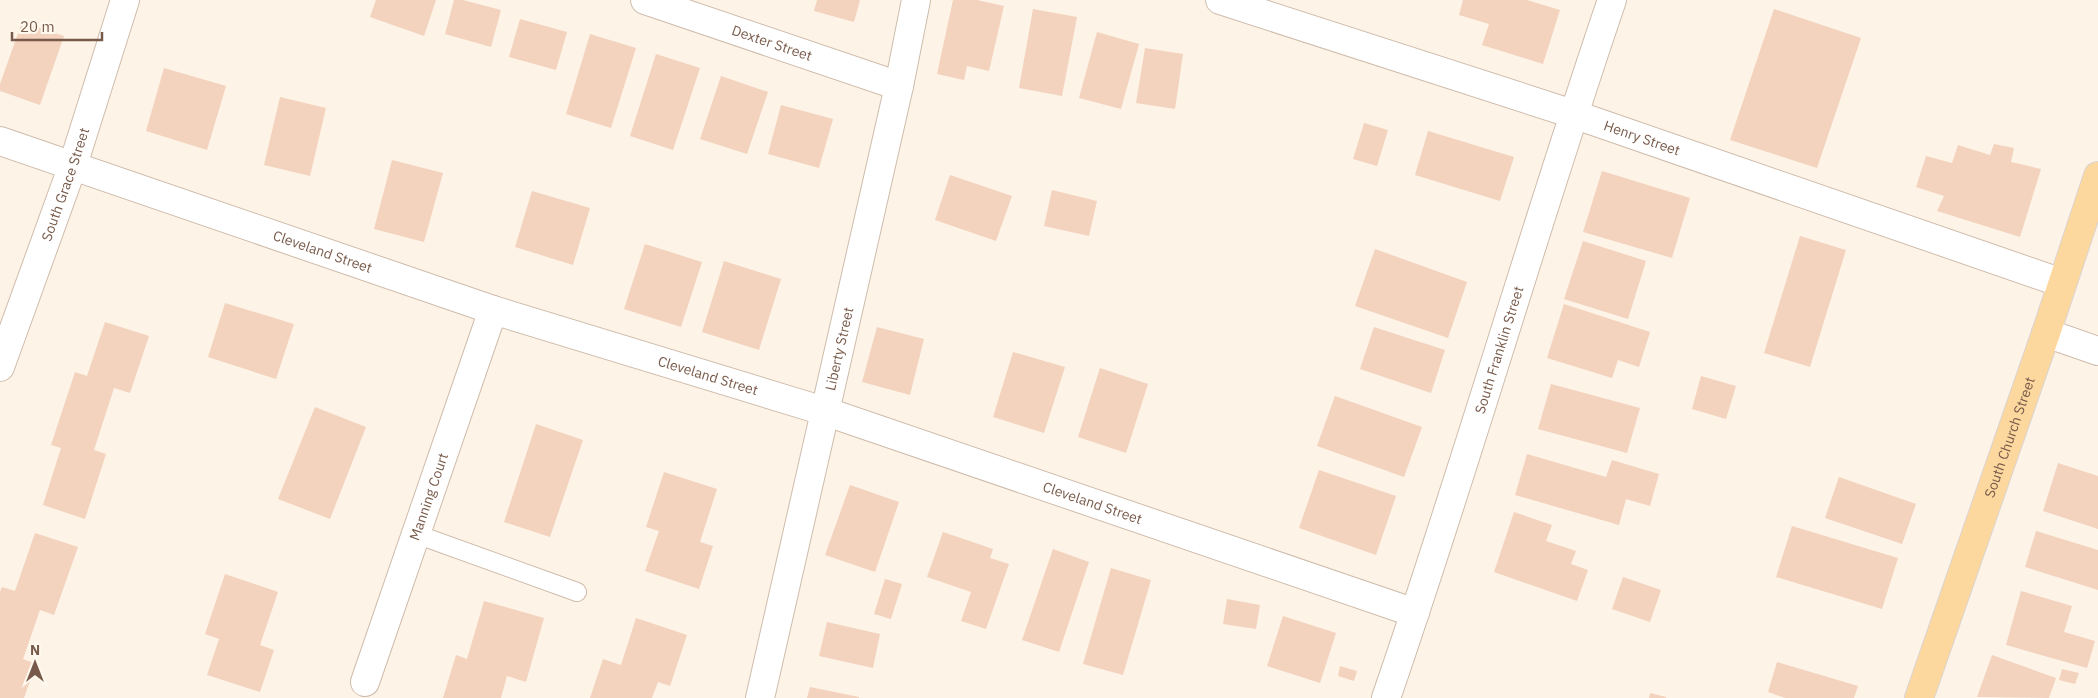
<svg xmlns="http://www.w3.org/2000/svg" width="2098" height="698" font-family="'IBM Plex Sans',sans-serif">
<style>
.building{fill:#f3d2be}
.lines{fill:none;stroke-linecap:round;stroke-linejoin:round}
.service-casing{stroke:#cfbcac;stroke-width:20}
.minor-casing{stroke:#cfbcac;stroke-width:30}
.primary-casing{stroke:#dcd4d0;stroke-width:30}
.service{stroke:#fff;stroke-width:18}
.minor{stroke:#fff;stroke-width:28}
.primary{stroke:#fcd89f;stroke-width:28}
.labels{text-anchor:middle;stroke-width:4;stroke-linejoin:round;paint-order:stroke}
.street-label{font-size:14px;fill:#785a4a;stroke:#fff8ee}
</style>
<rect width="100%" height="100%" fill="#fdf4e7"/>
<g class="building">
<polygon points="376,0 436,0 424,36 370,17"/>
<polygon points="454,0 463,0 501,10 491,47 445,34"/>
<polygon points="817,0 860,0 854,22 814,11"/>
<polygon points="953,0 977,0 1004,6 989,71 967,66 964,80 937,74"/>
<polygon points="1463,0 1527,0 1560,10 1543,64 1482,45 1489,24 1459,15"/>
<polygon points="1033,9 1077,17 1062,96 1019,88"/>
<polygon points="1774,9 1861,38 1817,168 1730,140"/>
<polygon points="520,19 567,32 556,70 509,57"/>
<polygon points="22,22 64,36 40,105 0,91 0,84"/>
<polygon points="1097,32 1139,44 1121,109 1079,98"/>
<polygon points="590,34 636,48 611,128 566,114"/>
<polygon points="1145,48 1183,54 1175,109 1136,103"/>
<polygon points="656,54 700,68 673,150 630,136"/>
<polygon points="164,68 226,86 207,150 146,131"/>
<polygon points="721,76 768,92 747,154 700,139"/>
<polygon points="280,97 326,108 310,176 264,165"/>
<polygon points="781,105 833,119 819,168 768,154"/>
<polygon points="1364,123 1388,130 1377,166 1353,159"/>
<polygon points="1428,131 1514,157 1500,201 1415,175"/>
<polygon points="1994,144 2014,148 2011,162 2041,169 2020,237 1937,211 1944,196 1916,187 1926,156 1952,163 1958,145 1990,155"/>
<polygon points="392,160 443,173 424,242 374,229"/>
<polygon points="1602,171 1690,198 1672,258 1583,232"/>
<polygon points="950,175 1012,196 996,241 935,220"/>
<polygon points="1052,190 1097,201 1089,236 1044,226"/>
<polygon points="532,191 590,208 573,265 515,247"/>
<polygon points="1800,236 1846,250 1810,367 1764,353"/>
<polygon points="1583,241 1646,261 1628,319 1564,299"/>
<polygon points="645,244 702,262 681,327 624,309"/>
<polygon points="1375,249 1467,282 1448,338 1355,306"/>
<polygon points="724,261 781,279 759,350 702,332"/>
<polygon points="225,303 294,324 276,379 208,357"/>
<polygon points="1564,304 1650,332 1639,367 1618,360 1612,378 1547,358"/>
<polygon points="105,322 149,336 130,393 114,388 94,450 106,454 85,519 43,505 61,448 51,445 75,372 87,376"/>
<polygon points="877,327 924,339 910,395 862,382"/>
<polygon points="1374,327 1445,350 1431,393 1360,369"/>
<polygon points="1013,352 1065,367 1044,433 993,417"/>
<polygon points="1100,368 1148,384 1126,453 1078,437"/>
<polygon points="1701,376 1736,386 1726,419 1692,409"/>
<polygon points="1551,384 1640,408 1627,453 1538,429"/>
<polygon points="1335,396 1422,427 1404,477 1317,446"/>
<polygon points="315,407 366,427 330,519 278,499"/>
<polygon points="536,424 583,440 550,537 504,522"/>
<polygon points="1527,454 1606,477 1612,460 1659,474 1650,506 1626,499 1619,525 1515,495"/>
<polygon points="2058,463 2098,476 2098,529 2043,511"/>
<polygon points="1319,470 1396,496 1376,555 1299,528"/>
<polygon points="664,472 717,489 700,542 713,546 699,589 645,571 659,531 646,527"/>
<polygon points="1839,477 1916,504 1902,544 1825,518"/>
<polygon points="850,485 899,502 875,572 825,555"/>
<polygon points="1514,512 1552,525 1546,541 1576,551 1571,564 1588,570 1577,601 1494,572"/>
<polygon points="1792,526 1898,558 1882,609 1776,577"/>
<polygon points="2036,531 2098,550 2098,590 2025,567"/>
<polygon points="943,532 993,549 990,558 1009,564 986,629 961,621 971,592 927,577"/>
<polygon points="35,533 78,547 54,615 40,610 23,659 36,664 24,698 0,698 0,592 2,587 15,591"/>
<polygon points="1053,549 1089,562 1059,652 1022,640"/>
<polygon points="1111,568 1151,580 1123,675 1083,664"/>
<polygon points="225,574 278,592 260,645 274,650 260,692 207,675 219,639 205,634"/>
<polygon points="1623,577 1661,590 1650,622 1612,609"/>
<polygon points="885,579 902,584 891,619 874,614"/>
<polygon points="2021,591 2072,606 2064,632 2095,641 2087,668 2006,645"/>
<polygon points="1227,599 1260,605 1256,629 1223,624"/>
<polygon points="484,601 544,618 526,682 507,676 501,698 443,698 456,655 467,659"/>
<polygon points="1283,616 1336,633 1320,683 1267,666"/>
<polygon points="636,618 687,635 670,686 658,682 652,698 590,698 603,659 621,665"/>
<polygon points="827,622 880,634 873,668 819,656"/>
<polygon points="1992,655 2056,678 2049,698 1977,697"/>
<polygon points="1777,662 1858,686 1854,698 1785,698 1768,692"/>
<polygon points="1340,666 1357,671 1354,681 1338,676"/>
<polygon points="2062,669 2079,673 2075,684 2059,680"/>
<polygon points="810,687 859,697 859,698 807,698"/>
<polygon points="1650,693 1666,697 1666,698 1649,698"/>
</g>
<g class="lines">
<defs>
<polyline id="service" points="416,534 577,592"/>
<g id="minor">
<path id="s1" d="M 645,0 L 899,86"/>
<path id="s2" d="M 1220,0 L 1573,114 L 2062,283"/>
<path id="s3" d="M 0,141 L 493,310 L 824,411 L 1415,613"/>
<polyline points="2046,333 2098,351"/>
<path id="s4" d="M 0,367 L 73,165 L 125,0"/>
<path id="s5" d="M 365,682 L 493,310"/>
<path id="s6" d="M 760,698 L 899,86 L 916,0"/>
<path id="s7" d="M 1386,698 C 1466,467 1533,231 1612,0"/>
</g>
<g id="primary">
<path id="s8" d="M 1919,698 L 2046,333 L 2098,176"/>
</g>
</defs>
<use href="#service" class="service-casing"/>
<use href="#minor" class="minor-casing"/>
<use href="#primary" class="primary-casing"/>
<use href="#service" class="service"/>
<use href="#minor" class="minor"/>
<use href="#primary" class="primary"/>
</g>
<g class="labels">
<g class="street-label">
<text dy="5" stroke="none"><textPath href="#s1" startOffset="134">Dexter Street</textPath></text>
<text dy="5" stroke="none"><textPath href="#s2" startOffset="444">Henry Street</textPath></text>
<text dy="5" stroke="none"><textPath href="#s4" startOffset="194">South Grace Street</textPath></text>
<text dy="5" stroke="none"><textPath href="#s3" startOffset="341">Cleveland Street</textPath></text>
<text dy="5" stroke="none"><textPath href="#s6" startOffset="358">Liberty Street</textPath></text>
<text dy="5" stroke="none"><textPath href="#s7" startOffset="366">South Franklin Street</textPath></text>
<text dy="5" stroke="none"><textPath href="#s3" startOffset="746">Cleveland Street</textPath></text>
<text dy="5" stroke="none"><textPath href="#s8" startOffset="276">South Church Street</textPath></text>
<text dy="5" stroke="none"><textPath href="#s5" startOffset="196">Manning Court</textPath></text>
<text dy="5" stroke="none"><textPath href="#s3" startOffset="1151">Cleveland Street</textPath></text>
</g>
</g>
<g transform="translate(35 663)" stroke="#fff8ee" stroke-width="4" paint-order="stroke">
<path d="M0-4L9 19L0 12L-9 19Z" fill="#785a4a"/>
<text y="-8" font-size="14" font-weight="bold" text-anchor="middle" fill="#785a4a">N</text>
</g>
<path d="M12 32v8h90v-8" fill="none" stroke="#785a4a" stroke-width="2.5"/>
<text x="20" y="32" font-size="15" fill="#785a4a" stroke="#fff8ee" stroke-width="4" paint-order="stroke">20 m</text>
</svg>
